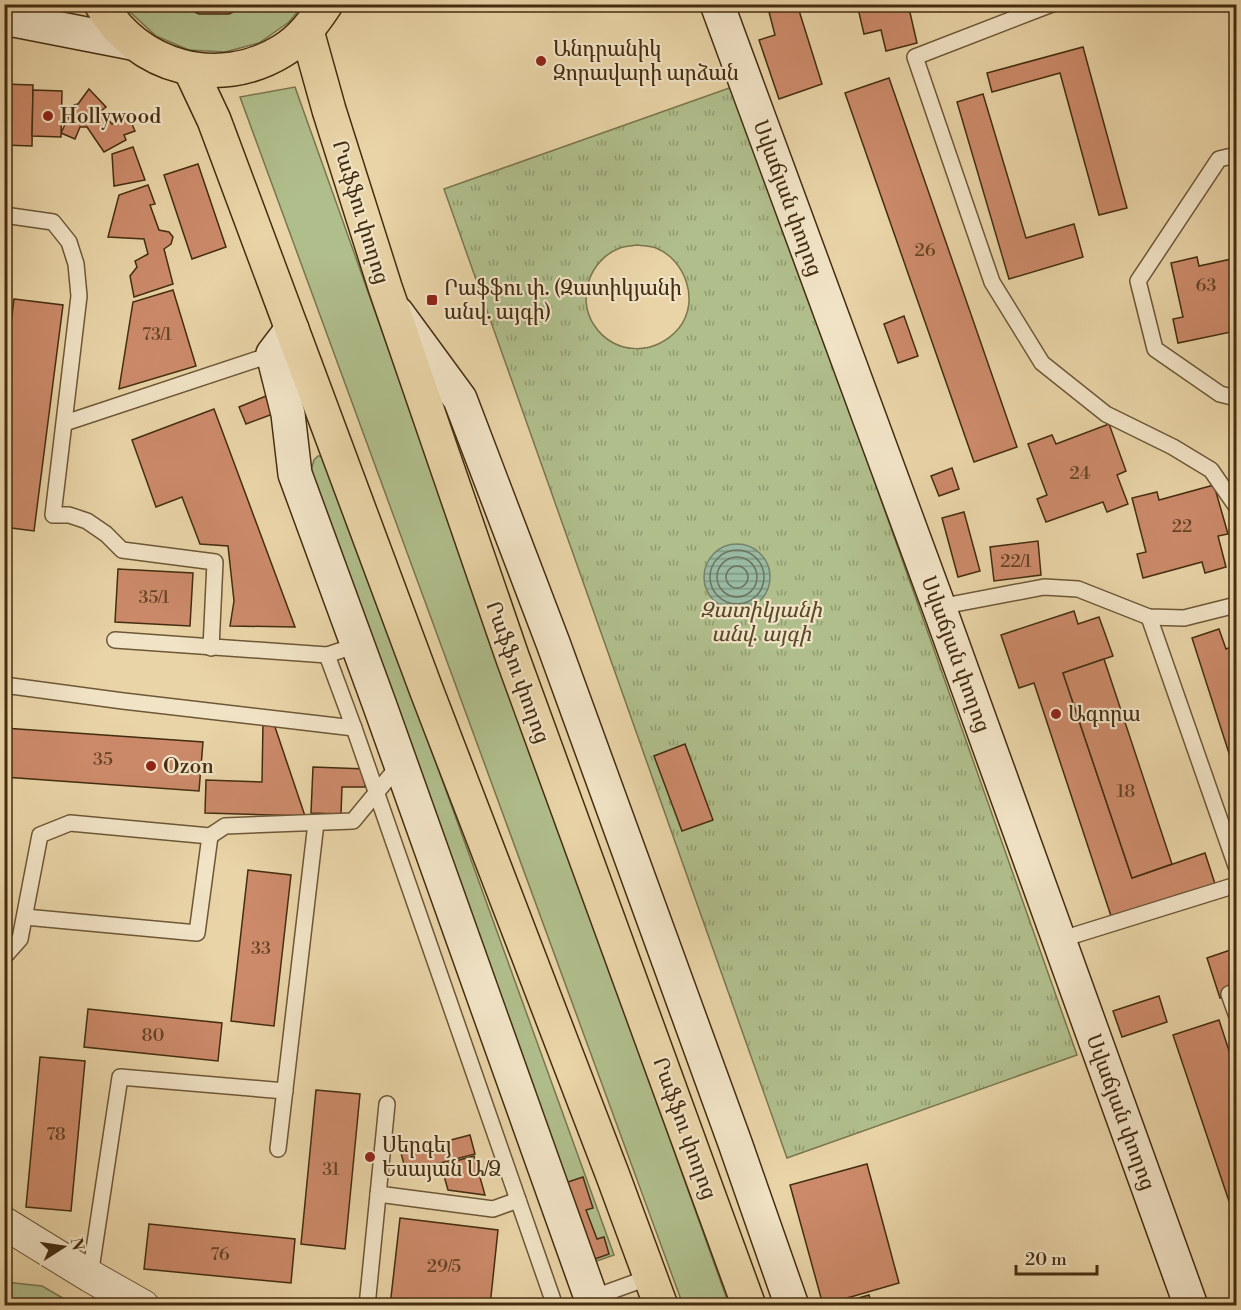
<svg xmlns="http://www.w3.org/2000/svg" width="1241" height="1310" font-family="'Libre Bodoni','Noto Serif Armenian',serif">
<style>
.green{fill:#b0be8c;stroke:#7a764e;stroke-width:1.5}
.park{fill:url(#park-tufts);stroke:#7a764e;stroke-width:1.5;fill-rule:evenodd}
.water{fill:url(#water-rules);stroke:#778168;stroke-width:1.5}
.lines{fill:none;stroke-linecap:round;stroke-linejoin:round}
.shore{stroke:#6e735a;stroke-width:1.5}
.building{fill:#cc8a6a;stroke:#442d10;stroke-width:1.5}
.lane-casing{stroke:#6d5736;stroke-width:18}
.street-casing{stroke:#6d5736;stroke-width:34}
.secondary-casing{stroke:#442d10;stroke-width:36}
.primary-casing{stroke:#442d10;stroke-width:36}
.lane{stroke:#f1e3c6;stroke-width:15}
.street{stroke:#f1e3c6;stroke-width:32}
.secondary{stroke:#f1e3c6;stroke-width:33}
.primary{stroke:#e9d4a7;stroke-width:33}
.poi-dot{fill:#8f2418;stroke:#f1e3c6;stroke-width:2}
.labels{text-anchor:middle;stroke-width:4.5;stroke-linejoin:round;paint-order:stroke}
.number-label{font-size:18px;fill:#664426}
.poi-label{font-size:21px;fill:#442d10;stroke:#f1e3c6;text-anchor:start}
.street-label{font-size:21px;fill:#442d10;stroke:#f1e3c6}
.park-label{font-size:21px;font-style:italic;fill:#5a4a29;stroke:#f1e3c6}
</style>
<defs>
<pattern id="park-tufts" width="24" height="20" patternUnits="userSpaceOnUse" patternTransform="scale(1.5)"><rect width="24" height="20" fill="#b0be8c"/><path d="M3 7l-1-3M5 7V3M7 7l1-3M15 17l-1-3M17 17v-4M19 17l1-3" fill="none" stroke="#919b71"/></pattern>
<pattern id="water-rules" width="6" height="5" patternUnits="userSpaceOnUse" patternTransform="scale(1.5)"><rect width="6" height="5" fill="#99b9a3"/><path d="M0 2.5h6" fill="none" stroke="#7e9783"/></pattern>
</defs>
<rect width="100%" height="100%" fill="#e9d4a7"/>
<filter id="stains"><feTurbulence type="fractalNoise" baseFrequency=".00333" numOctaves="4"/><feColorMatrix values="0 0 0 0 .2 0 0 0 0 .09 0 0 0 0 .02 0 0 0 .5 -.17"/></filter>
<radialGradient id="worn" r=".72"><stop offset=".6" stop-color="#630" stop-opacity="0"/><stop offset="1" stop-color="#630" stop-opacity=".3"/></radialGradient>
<g class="green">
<polygon points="126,5 303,5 289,22 259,43 225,52 189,50 156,36 130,12"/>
<polygon points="295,87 729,1305 683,1305 240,97"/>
<polygon points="318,456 324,456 342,503 614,1255 591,1263 310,474 314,460"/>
<polygon points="5,1282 42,1286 75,1305 5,1305"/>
</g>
<path class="park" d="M 735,86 L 1077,1055 L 787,1158 L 444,189 ZM 638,245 C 643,246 650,246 656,248 C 686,260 700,302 679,328 C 656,356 614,356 594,325 C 576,298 590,259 620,248 C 625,246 632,246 638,245 Z"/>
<circle class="water" cx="737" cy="577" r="33"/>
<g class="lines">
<g class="shore">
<circle cx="737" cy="577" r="27"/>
<circle cx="737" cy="577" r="20"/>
<circle cx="737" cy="577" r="11"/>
</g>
</g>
<g class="building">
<polygon points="178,4 248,4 229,14 199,14"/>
<polygon points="795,4 797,4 822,84 779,99 759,40 775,35 769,12"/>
<polygon points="857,4 908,4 917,43 886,51 881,30 864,34"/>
<polygon points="1083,47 1127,208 1099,215 1060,73 992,92 987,73"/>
<polygon points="889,78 1017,447 974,462 845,93"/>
<polygon points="4,84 33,85 32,146 4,145"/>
<polygon points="89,89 106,107 101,111 112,124 128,115 135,131 124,135 126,140 104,152 87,127 80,127 75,139 61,133 74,105 78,104"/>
<polygon points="33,90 62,91 61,137 32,136"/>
<polygon points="983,94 1026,238 1074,224 1083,257 1009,279 957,102"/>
<polygon points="133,147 145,180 114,186 112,154"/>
<polygon points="198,164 226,247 192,259 164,175"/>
<polygon points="148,185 155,204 150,205 159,230 169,232 173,237 171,244 164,249 173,284 134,297 130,276 137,267 135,261 148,254 144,239 108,237 119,195"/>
<polygon points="1197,257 1199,266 1236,258 1236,331 1178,343 1173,319 1183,317 1171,263"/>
<polygon points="173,290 196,366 119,389 133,302"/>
<polygon points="14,299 63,305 34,531 4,527 4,378"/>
<polygon points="904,316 918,356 898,363 884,324"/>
<polygon points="266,396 273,414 246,424 239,407"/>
<polygon points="214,409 295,627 230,626 234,601 228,546 200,544 182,497 156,507 132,440"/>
<polygon points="1109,424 1126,471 1117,475 1128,504 1107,512 1103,502 1046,522 1037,499 1047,495 1028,444 1052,435 1056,444"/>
<polygon points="952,468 959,489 939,496 931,476"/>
<polygon points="1214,485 1228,534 1218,536 1226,567 1205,573 1202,562 1143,578 1137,554 1146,552 1132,498 1157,492 1159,500"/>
<polygon points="964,512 980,571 958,577 942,518"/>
<polygon points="1038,541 1041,575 994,581 990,547"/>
<polygon points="118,569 193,573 190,626 115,622"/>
<polygon points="1074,611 1078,624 1099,617 1113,656 1063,673 1132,878 1205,853 1217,890 1114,925 1034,683 1019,688 1001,635"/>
<polygon points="1219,629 1226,649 1236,645 1236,775 1192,638"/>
<polygon points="1104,659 1172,864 1132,878 1063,673"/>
<polygon points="263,723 274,724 305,816 205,813 206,780 262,782"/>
<polygon points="4,728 203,742 199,791 4,777"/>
<polygon points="685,744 713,820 682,831 654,756"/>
<polygon points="313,767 366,769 365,787 342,787 341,814 311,813"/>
<polygon points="248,870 291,875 274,1026 231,1021"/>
<polygon points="1236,948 1236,993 1220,998 1207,958"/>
<polygon points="1159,996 1167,1022 1122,1037 1113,1011"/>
<polygon points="88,1009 222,1023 218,1061 84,1047"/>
<polygon points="1219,1020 1236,1072 1236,1222 1173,1035"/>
<polygon points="40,1057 85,1061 71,1211 26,1207"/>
<polygon points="316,1090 360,1094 345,1249 301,1244"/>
<polygon points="470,1135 475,1154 406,1172 401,1153"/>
<polygon points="474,1156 485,1195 448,1190 441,1165"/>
<polygon points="867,1164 899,1283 823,1305 790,1185"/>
<polygon points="583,1177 593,1208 586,1210 597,1239 604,1237 609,1254 592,1260 565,1183"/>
<polygon points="400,1218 498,1230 490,1306 452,1306 426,1303 426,1306 390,1306"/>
<polygon points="149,1224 295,1239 291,1283 144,1269"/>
<polygon points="869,1295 872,1306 831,1306"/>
</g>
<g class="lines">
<defs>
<g id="lane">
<polyline points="1052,4 915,57 992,282 1042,363 1106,414 1173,447 1211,470 1236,506"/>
<polyline points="1236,155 1219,159 1138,281 1155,349 1220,394 1236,398"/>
<polyline points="4,215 53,222 69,242 76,264 79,296 53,515 69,515 87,521 106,534 122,550 215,562 211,648"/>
<polyline points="65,423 273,354"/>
<polyline points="939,607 1044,587 1078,589 1149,617 1184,618 1236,605"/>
<polyline points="1149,617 1236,866"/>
<polyline points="115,640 327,655 357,645"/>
<polyline points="327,655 354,728 555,1306"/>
<polyline points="4,685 123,701 354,728"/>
<polyline points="25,917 197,933 210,836"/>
<polyline points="1059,940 1236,885"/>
<polyline points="4,957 20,939 40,835 70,823 210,836 225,826 353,821 400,764"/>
<polyline points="1236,991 1229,994 1236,1014"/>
<polyline points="278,1149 316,823"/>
<polyline points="378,1194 493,1209 518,1200"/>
<polyline points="90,1276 120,1077 285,1091"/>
<polyline points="592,1298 650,1277"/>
<polyline points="367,1306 387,1104"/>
</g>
<polyline id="street" points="4,1223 90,1276 143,1306"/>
<g id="secondary">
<polyline points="717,4 939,607 1191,1306"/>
<polyline points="4,18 132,43"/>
<polyline points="397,313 460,399 553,643 735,1143 792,1306"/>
<polyline points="292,329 273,354 288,414 295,474 380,706 594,1306"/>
</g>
<g id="primary">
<path d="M 101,4 C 137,68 219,90 282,51 C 301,40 314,22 326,4"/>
<polyline points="307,31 329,110 385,287 512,656 749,1306"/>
<polyline points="190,69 214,120 426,689 613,1176 661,1306"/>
</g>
</defs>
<use href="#lane" class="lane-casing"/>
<use href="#street" class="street-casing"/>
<use href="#secondary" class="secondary-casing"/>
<use href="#primary" class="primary-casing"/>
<use href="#lane" class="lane"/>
<use href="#street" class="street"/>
<use href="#secondary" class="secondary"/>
<use href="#primary" class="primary"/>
</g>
<g class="poi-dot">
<circle cx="541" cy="61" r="6"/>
<circle cx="48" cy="116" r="6"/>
<rect x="426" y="294" width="12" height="12" rx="3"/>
<circle cx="1056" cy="714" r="6"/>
<circle cx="151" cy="766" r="6"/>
<circle cx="370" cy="1157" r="6"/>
</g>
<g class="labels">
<g class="number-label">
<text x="925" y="256">26</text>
<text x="1206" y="291">63</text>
<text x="157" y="340">73/1</text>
<text x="1080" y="479">24</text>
<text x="1182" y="532">22</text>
<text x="1016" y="567">22/1</text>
<text x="154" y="603">35/1</text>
<text x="103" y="765">35</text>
<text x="1126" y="797">18</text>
<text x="261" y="954">33</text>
<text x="153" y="1041">80</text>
<text x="56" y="1140">78</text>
<text x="331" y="1175">31</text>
<text x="220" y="1260">76</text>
<text x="444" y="1272">29/5</text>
</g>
<g class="poi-label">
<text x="553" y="56">Անդրանիկ<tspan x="553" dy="24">Զորավարի արձան</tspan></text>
<text x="60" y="123">Hollywood</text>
<text x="444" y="295">Րաֆֆու փ. (Զատիկյանի<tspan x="444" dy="24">անվ. այգի)</tspan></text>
<text x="1068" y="721">Ագորա</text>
<text x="163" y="773">Ozon</text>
<text x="382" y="1152">Սերգեյ<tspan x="382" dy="24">Եսայան Ա/Ձ</tspan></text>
</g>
<g class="street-label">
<text transform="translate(788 198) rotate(70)" y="7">Սվաճյան փողոց</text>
<text transform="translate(361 212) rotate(73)" y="7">Րաֆֆու փողոց</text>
<text transform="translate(956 654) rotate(70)" y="7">Սվաճյան փողոց</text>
<text transform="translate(518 672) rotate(70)" y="7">Րաֆֆու փողոց</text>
<text transform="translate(1121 1112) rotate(70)" y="7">Սվաճյան փողոց</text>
<text transform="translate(685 1128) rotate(70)" y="7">Րաֆֆու փողոց</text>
</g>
<g class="park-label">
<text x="761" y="617">Զատիկյանի<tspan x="761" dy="24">անվ. այգի</tspan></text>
</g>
</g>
<rect width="1241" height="1310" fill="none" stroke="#e9d4a7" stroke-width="24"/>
<rect x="6" y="6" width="1229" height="1298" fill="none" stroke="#442d10" stroke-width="3"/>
<rect x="12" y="12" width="1217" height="1286" fill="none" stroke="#442d10" stroke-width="1.5"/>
<g transform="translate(63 1247) rotate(78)" stroke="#f1e3c6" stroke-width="4.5" paint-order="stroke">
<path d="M0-4.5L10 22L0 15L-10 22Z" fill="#442d10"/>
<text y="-9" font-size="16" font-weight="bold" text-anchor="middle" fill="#442d10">N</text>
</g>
<path d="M1016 1265v9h81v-9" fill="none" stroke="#442d10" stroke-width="3"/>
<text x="1025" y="1265" font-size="18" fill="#442d10" stroke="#f1e3c6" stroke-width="4.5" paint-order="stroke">20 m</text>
<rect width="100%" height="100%" filter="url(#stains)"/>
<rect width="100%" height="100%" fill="url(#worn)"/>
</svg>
